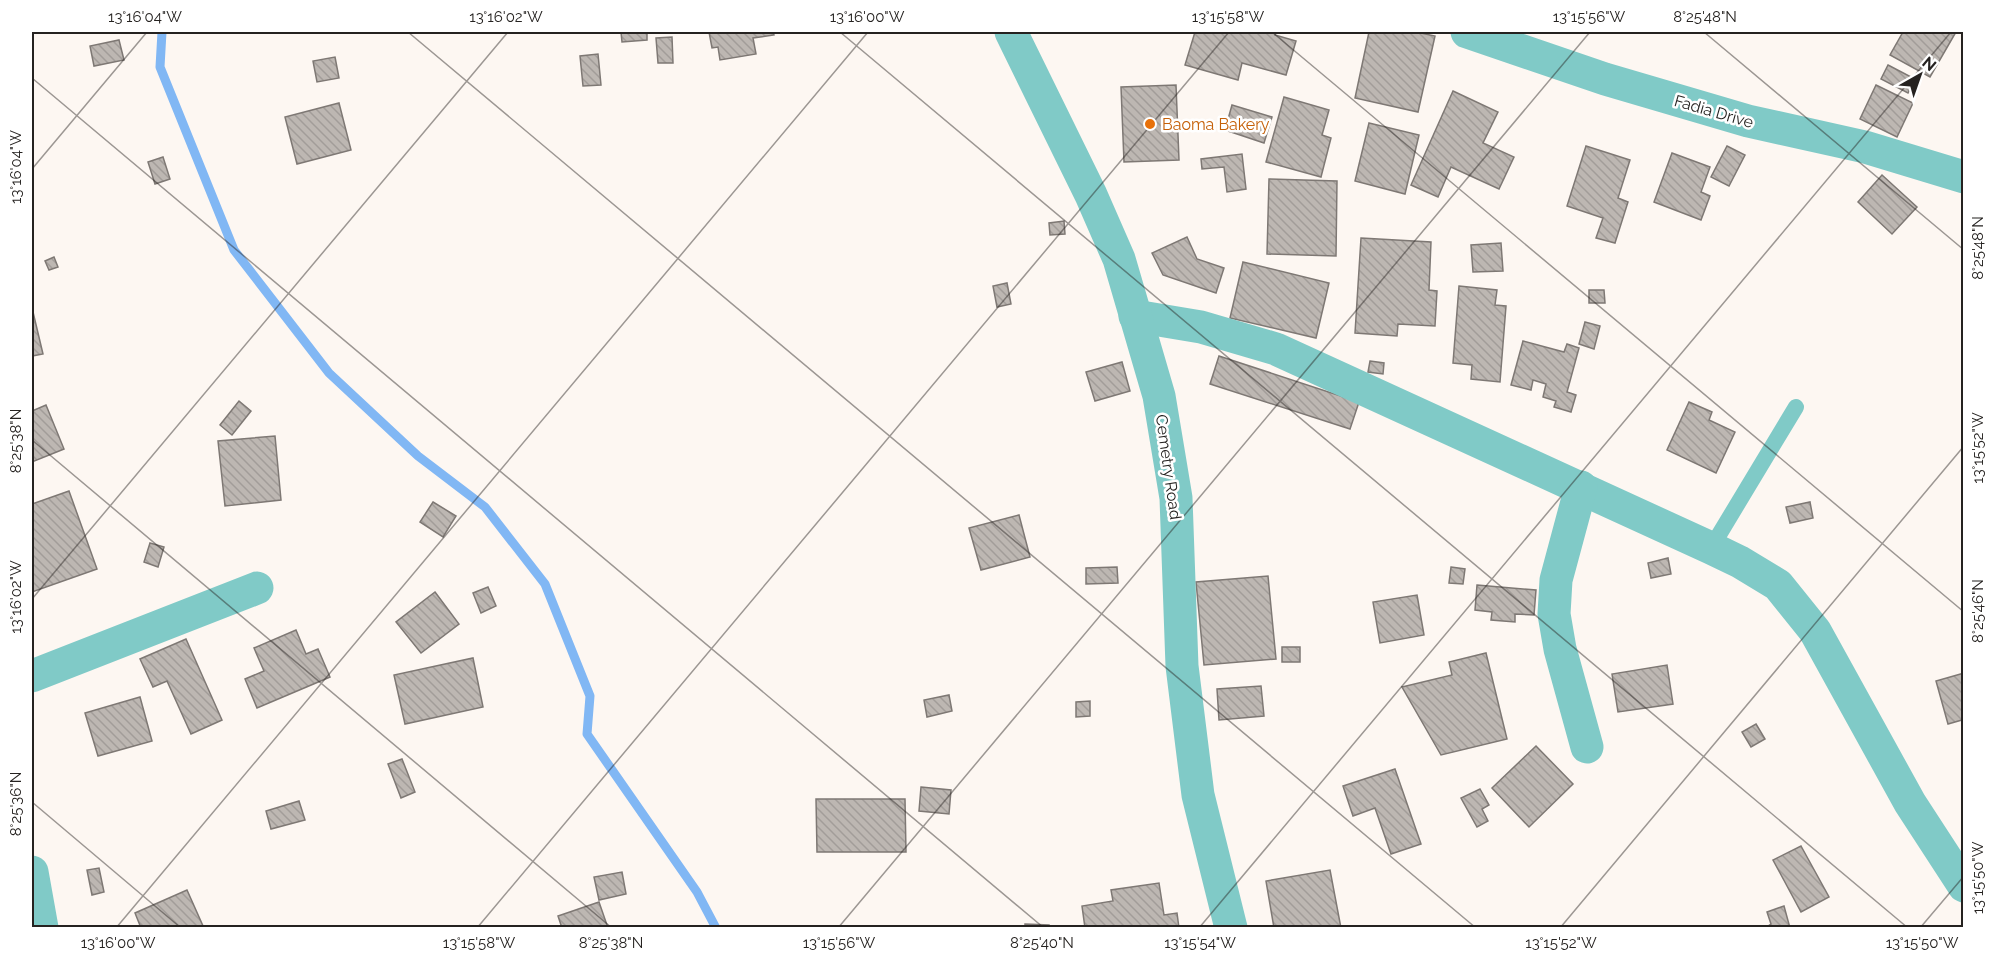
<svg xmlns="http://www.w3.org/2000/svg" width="1995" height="959" font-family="Raleway,sans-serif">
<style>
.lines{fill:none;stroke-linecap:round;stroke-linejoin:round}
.stream{stroke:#81b7f4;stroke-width:9}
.building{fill:url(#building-back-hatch);stroke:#7e7874;stroke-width:1.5}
.service{stroke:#80cac7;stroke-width:16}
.minor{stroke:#80cac7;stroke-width:33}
.tertiary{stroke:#80cac7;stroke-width:33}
.ticks{fill:none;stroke:#252220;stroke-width:1.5;stroke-opacity:0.45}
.food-dot{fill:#e8710a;stroke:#fff;stroke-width:2}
.labels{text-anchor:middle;stroke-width:5;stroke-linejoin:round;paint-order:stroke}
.street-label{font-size:16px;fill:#252220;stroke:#fff}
.food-label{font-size:16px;fill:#c56008;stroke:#fff;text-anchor:start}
.neatline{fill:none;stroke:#252220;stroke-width:2}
.ticks-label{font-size:15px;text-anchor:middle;fill:#252220}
</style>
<defs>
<pattern id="building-back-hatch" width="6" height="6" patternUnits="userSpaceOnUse" patternTransform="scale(1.5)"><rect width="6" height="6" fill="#bdb7b2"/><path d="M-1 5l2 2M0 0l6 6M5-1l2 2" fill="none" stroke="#a29d99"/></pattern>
</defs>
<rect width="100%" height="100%" fill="#fdf7f2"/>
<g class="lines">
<polyline class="stream" points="162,32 160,67 234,250 329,373 418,456 485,507 545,584 590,696 587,734 697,892 716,928"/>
</g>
<g class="building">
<polygon points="621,32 647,32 647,40 622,42"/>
<polygon points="709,32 773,32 774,35 753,38 756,54 720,60 718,47 712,48"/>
<polygon points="1195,32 1276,32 1275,35 1296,41 1286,75 1242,63 1238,80 1185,65"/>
<polygon points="1369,32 1416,32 1435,36 1418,112 1355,98"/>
<polygon points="1903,32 1956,32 1930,77 1890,55"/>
<polygon points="672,37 673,63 658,63 656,38"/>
<polygon points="119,40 124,60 94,66 90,46"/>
<polygon points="598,54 601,85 583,86 580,56"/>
<polygon points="335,57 339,78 317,82 313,61"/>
<polygon points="1888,65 1915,79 1908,93 1881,79"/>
<polygon points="1176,85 1179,160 1124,162 1121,87"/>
<polygon points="1876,85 1913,103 1897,137 1860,119"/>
<polygon points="1453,91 1498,112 1483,143 1514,157 1499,189 1451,167 1438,197 1411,185"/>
<polygon points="1284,97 1329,110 1322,135 1331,138 1321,177 1266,162"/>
<polygon points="339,103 351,150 297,164 285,117"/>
<polygon points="1232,105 1272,117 1264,143 1225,130"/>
<polygon points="1369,123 1419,135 1405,194 1355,181"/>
<polygon points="1586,146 1630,160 1618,198 1628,202 1615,243 1596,238 1603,218 1567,206"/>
<polygon points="1727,146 1745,155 1729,186 1711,177"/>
<polygon points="1672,153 1710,167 1701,192 1710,196 1701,220 1654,202"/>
<polygon points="1242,154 1246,189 1227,192 1224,167 1202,169 1201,159"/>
<polygon points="163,157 170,179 155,184 148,162"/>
<polygon points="1882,175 1917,207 1892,234 1858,202"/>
<polygon points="1269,179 1337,181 1336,256 1267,254"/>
<polygon points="1064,221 1065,234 1050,235 1049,223"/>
<polygon points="1187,237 1197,259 1224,268 1216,293 1163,275 1152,253"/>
<polygon points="1361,238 1431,242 1429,290 1437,291 1435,326 1398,324 1397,336 1355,333"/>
<polygon points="1501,243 1503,271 1473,272 1471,245"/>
<polygon points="54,257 58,267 49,270 45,261"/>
<polygon points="1243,262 1329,283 1316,338 1230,318"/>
<polygon points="1007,283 1011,304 997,307 993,286"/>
<polygon points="1459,286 1497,290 1495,305 1506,306 1500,382 1471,379 1472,365 1453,363"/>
<polygon points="1589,290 1604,290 1605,303 1589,303"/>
<polygon points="33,312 43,354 32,356 32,313"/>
<polygon points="1585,322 1600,326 1594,349 1579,344"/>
<polygon points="1523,341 1564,352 1567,344 1579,348 1567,392 1576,395 1571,412 1554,407 1556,401 1543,397 1546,384 1533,380 1531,390 1511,385"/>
<polygon points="1219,356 1359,402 1350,429 1210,384"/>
<polygon points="1370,361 1384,363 1383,374 1368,372"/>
<polygon points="1122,362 1130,391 1095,401 1086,372"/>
<polygon points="239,401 251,411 232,435 220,425"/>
<polygon points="1689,402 1712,412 1709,420 1735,432 1716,473 1667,450"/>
<polygon points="46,405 64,449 32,462 32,411"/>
<polygon points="275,436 281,500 225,506 218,441"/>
<polygon points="69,491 97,569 32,592 32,504"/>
<polygon points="433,502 456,516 443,537 420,522"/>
<polygon points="1810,502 1813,518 1790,523 1786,507"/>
<polygon points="1019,515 1030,557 981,570 969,528"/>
<polygon points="150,543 164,547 158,567 144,562"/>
<polygon points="1668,558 1671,574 1651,578 1648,563"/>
<polygon points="1117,567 1118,583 1086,584 1086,568"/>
<polygon points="1451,567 1465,569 1463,584 1449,583"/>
<polygon points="1268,576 1276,659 1204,665 1196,582"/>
<polygon points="1477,585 1536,590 1534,615 1515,614 1515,622 1491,620 1492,612 1475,610"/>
<polygon points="488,587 496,606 481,613 473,593"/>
<polygon points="435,592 459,624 421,653 396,622"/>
<polygon points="1417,595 1424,635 1380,643 1373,602"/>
<polygon points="296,630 306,654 318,649 330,677 257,708 245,679 264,671 254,648"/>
<polygon points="186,639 222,720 191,734 167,681 153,687 140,659"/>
<rect x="1282" y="647" width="18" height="15"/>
<polygon points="1486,653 1507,739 1441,755 1402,687 1452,675 1449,662"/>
<polygon points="473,658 483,707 405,724 394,675"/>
<polygon points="1667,665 1673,704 1618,712 1612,674"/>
<polygon points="1964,673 1964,726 1962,720 1948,724 1936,681"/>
<polygon points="1261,686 1264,716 1219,720 1217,689"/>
<polygon points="949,695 952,711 927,717 924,700"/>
<polygon points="140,697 152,741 98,756 85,713"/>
<polygon points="1090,701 1090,716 1076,717 1076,702"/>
<polygon points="1756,724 1765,739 1751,747 1742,732"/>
<polygon points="1536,746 1573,784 1529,827 1492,788"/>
<polygon points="402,759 415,792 401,798 388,764"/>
<polygon points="1395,769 1421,844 1391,854 1375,808 1353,816 1343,786"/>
<polygon points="921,787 951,790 949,814 919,811"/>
<polygon points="1480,789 1489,805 1482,809 1488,821 1477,827 1461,798"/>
<polygon points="816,799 905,799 906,852 817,852"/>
<polygon points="299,801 305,820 271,829 266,811"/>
<polygon points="1801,846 1829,897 1801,912 1773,860"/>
<polygon points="99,868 104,892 92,895 87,870"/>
<polygon points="1330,870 1341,928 1274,928 1266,881"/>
<polygon points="622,872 626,894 599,900 594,877"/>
<polygon points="1159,883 1164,915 1177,913 1179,928 1085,928 1082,906 1113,901 1111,890"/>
<polygon points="187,890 203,926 199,928 141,928 135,913"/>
<polygon points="599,902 608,928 562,928 558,916"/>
<polygon points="1784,906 1790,928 1765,928 1771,924 1767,912"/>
<polygon points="1025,924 1049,925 1049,928 1025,928"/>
</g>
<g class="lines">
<polyline class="service" points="1711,548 1796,407"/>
<g class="minor">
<polyline points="1467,32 1605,79 1748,121 1865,147 1964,177"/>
<polyline points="1135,316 1201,327 1276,349 1711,548 1740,562 1778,585 1815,631 1910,803 1964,886"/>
<polyline points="1581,487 1556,580 1554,614 1560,649 1587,747"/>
<polyline points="32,676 257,588"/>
<polyline points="32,872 42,928"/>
</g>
<polyline class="tertiary" points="1011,32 1091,195 1119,259 1159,396 1176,498 1182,666 1198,795 1231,928"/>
</g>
<path class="ticks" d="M 408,32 L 1476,928M 840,32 L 1908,928M 1272,32 L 1964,612M 1704,32 L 1964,250M 32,78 L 1044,928M 32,169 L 147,32M 32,440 L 612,928M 32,599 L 508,32M 32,802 L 181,928M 116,928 L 868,32M 477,928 L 1229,32M 838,928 L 1590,32M 1199,928 L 1951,32M 1560,928 L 1964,446M 1920,928 L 1964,876"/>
<circle class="food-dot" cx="1150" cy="124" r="6"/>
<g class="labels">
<g class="street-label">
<text transform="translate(1714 111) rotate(16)" y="6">Fadia Drive</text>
<text transform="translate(1169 467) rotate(82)" y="6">Cemetry Road</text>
</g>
<g class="food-label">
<text x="1162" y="130">Baoma Bakery</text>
</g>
</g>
<rect width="1995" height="959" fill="none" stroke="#ffffff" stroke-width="66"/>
<g transform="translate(1920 75) rotate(40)" stroke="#ffffff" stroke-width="4.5" paint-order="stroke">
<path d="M0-4.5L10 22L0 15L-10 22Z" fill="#252220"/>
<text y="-9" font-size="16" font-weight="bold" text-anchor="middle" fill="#252220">N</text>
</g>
<rect x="33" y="33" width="1929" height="893" class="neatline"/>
<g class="ticks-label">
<text x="145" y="22">13°16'04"W</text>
<text x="506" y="22">13°16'02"W</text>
<text x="867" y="22">13°16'00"W</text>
<text x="1228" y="22">13°15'58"W</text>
<text x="1589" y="22">13°15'56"W</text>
<text x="1705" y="22">8°25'48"N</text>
<text transform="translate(16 167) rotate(-90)" y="5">13°16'04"W</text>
<text transform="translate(1978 248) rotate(-90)" y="5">8°25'48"N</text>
<text transform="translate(16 441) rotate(-90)" y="5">8°25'38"N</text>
<text transform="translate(1978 448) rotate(-90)" y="5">13°15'52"W</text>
<text transform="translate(16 597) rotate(-90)" y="5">13°16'02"W</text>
<text transform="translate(1978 611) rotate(-90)" y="5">8°25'46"N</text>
<text transform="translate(16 804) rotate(-90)" y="5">8°25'36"N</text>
<text transform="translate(1978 878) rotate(-90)" y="5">13°15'50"W</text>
<text x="118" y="948">13°16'00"W</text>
<text x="479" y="948">13°15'58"W</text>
<text x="611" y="948">8°25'38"N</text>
<text x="839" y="948">13°15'56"W</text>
<text x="1042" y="948">8°25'40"N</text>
<text x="1200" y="948">13°15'54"W</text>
<text x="1561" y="948">13°15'52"W</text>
<text x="1922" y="948">13°15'50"W</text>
</g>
</svg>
